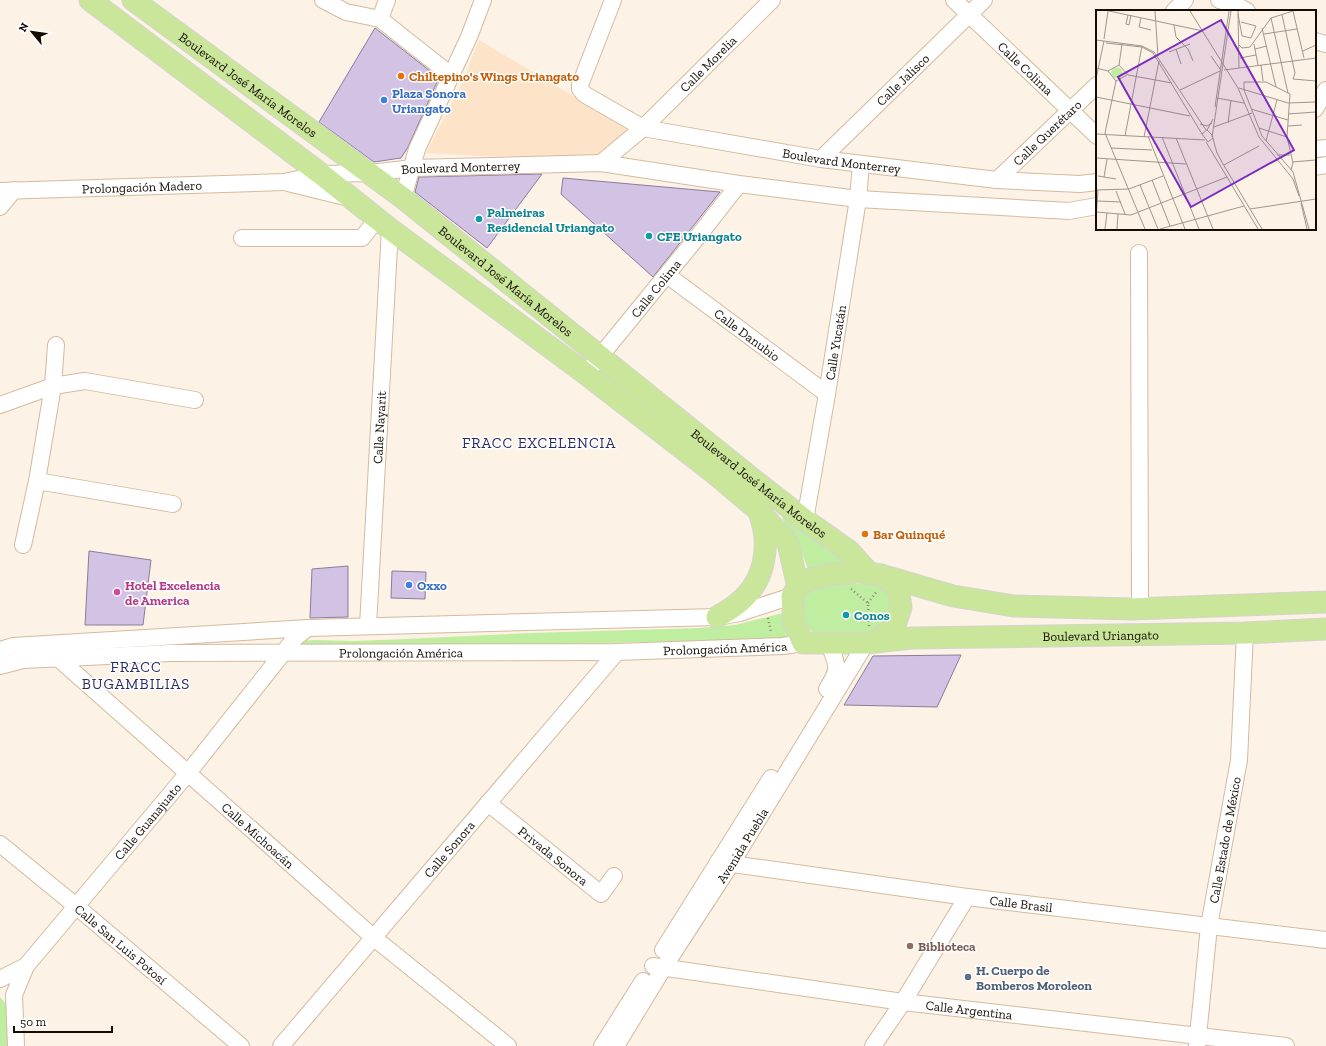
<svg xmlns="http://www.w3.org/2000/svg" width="1326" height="1046" font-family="'Zilla Slab',serif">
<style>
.built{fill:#fde3c7}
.green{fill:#c0eea0}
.building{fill:#d2c2e3;stroke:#8b7c9a}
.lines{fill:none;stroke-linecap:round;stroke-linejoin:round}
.minor-casing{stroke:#d4ba9e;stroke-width:18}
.major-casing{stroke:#d5d3d2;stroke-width:23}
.path{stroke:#8f857b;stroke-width:2.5;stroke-dasharray:1 3;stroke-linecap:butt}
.minor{stroke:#fff;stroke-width:16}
.major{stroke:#c9e69a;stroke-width:21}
.food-dot{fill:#e8710a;stroke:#fff;stroke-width:1.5}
.shop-dot{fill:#3f7fe0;stroke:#fff;stroke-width:1.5}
.culture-dot{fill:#0f9aa8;stroke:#fff;stroke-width:1.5}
.hotel-dot{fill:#d1479c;stroke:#fff;stroke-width:1.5}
.education-dot{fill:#8d6e63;stroke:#fff;stroke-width:1.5}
.service-dot{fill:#5c6f8a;stroke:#fff;stroke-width:1.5}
.labels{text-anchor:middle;stroke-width:3;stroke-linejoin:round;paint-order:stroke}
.street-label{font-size:13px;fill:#150c04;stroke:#fff}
.food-label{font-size:13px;font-weight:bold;fill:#c56008;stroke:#fff;text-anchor:start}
.shop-label{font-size:13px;font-weight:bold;fill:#366cbe;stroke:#fff;text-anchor:start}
.culture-label{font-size:13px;font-weight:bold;fill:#0d838f;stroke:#fff;text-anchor:start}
.hotel-label{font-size:13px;font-weight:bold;fill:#b23c85;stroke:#fff;text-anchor:start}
.education-label{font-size:13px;font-weight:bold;fill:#785e54;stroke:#fff;text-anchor:start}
.service-label{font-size:13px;font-weight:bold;fill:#4e5e75;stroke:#fff;text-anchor:start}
.quarter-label{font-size:15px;letter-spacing:1px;fill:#262b65;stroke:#fff}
.inset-road{fill:none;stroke:#a0968c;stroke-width:1}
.view{fill:#7b2cbf;fill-opacity:0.15;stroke:#7b2cbf;stroke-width:2}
.inset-edge{fill:none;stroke:#150c04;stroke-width:2}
</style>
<rect width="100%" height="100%" fill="#fdf2e6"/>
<polygon class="built" points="479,40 568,93 633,129 603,158 481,156 426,153 463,81"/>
<g class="green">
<polygon points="784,515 842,559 844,565 808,570 804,558 789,530 782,518"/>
<path d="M 844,584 L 866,584 L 877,585 L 895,595 L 883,635 L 816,635 L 803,624 C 802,618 800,609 801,602 C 804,585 831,585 844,584 Z"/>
<polygon points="787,612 791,639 513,645 293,645 296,641 314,640 354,641 405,639 531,633 699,628 735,625"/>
<polygon points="0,997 6,1004 11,1046 0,1046"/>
</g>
<g class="building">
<polygon points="375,28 439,78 408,147 401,158 374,162 319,122"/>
<polygon points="542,174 487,248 415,192 419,177"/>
<polygon points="563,178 720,192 653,277 561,194"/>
<polygon points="89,551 151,560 143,625 85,625"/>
<polygon points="348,566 348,617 310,618 312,569"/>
<polygon points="392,571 426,572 425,599 391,598"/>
<polygon points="961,655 937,707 844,705 873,656"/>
</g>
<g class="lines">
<defs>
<g id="minor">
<polyline points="323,0 346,12 380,19 452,76"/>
<path id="s1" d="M 613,0 L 580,85 L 580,89 L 584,94 L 643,128 L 821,159 L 997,180 L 1080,184 L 1097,182"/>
<path id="s2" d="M 954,0 L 1097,136"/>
<polyline points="1219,0 1234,4 1247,11"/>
<polyline points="1174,11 1185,0"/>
<polyline points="380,19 387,0"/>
<polyline points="1315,41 1326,44"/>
<polyline points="1315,109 1326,90"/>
<polyline points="1315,149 1326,148"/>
<path id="s3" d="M 821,159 L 984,0"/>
<path id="s4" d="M 601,163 L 643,128 L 772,0"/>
<polyline points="1315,167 1326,165"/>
<path id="s5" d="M 997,180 L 1097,85"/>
<polyline points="288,183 349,198"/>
<path id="s6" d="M 0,191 L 284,182 L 321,174 L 370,173 L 413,168 L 601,163 L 739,184 L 858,199 L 1069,211 L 1097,206"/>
<polyline points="403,198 417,149 469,37 483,0"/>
<polyline points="0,207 14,190"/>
<polyline points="242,238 362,238 377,219"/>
<polyline points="1139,253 1140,609"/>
<path id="s7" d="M 667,275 L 827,394"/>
<path id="s8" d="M 593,365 L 695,240 L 739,184"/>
<polyline points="0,405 53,386 85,381 195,400"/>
<polyline points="37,481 173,504"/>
<path id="s9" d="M 805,520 L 827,394 L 858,199 L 861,164"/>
<polyline points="23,545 37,481 53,386 56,345"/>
<path id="s10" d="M 368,626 L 390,229"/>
<polyline points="0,650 13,646 308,628 717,617 740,613 792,596"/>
<path id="s11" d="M 53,658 L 59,659 L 373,937 L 508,1046"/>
<path id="s12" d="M 0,666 L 23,660 L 171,653 L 617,652 L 783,646 L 803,643"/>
<path d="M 827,689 C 840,668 838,667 829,644"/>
<path id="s13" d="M 488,803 L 601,894 L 614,876"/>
<path id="s14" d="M 0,844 L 76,906 L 241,1046"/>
<path id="s15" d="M 718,862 L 967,897 L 1326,940"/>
<polyline points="663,950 771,778"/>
<path id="s16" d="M 653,966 L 903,1002 L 1286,1046"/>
<path id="s17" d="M 0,979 L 26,966 L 188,773 L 295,638 L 308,628"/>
<polyline points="16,1046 14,995 26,966"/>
<path id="s18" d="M 281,1046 L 617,652"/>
<polyline points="602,1046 643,981"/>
<path id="s19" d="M 616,1046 L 664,967 L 731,864 L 866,643"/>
<polyline points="873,1046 903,1002 967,897"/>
<path id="s20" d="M 1197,1046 L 1209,926 L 1239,760 L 1245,633"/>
</g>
<g id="major">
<polyline points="90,0 321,174 390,229 586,374 714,473 758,510 788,543 798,587"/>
<path id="s21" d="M 133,0 L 403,198 L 755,481 L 805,520 L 849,551 L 870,574"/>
<polyline points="881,575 898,588 901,607 894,628 875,642 866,643 803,643 794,623 792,596 798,587 809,579 834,574 859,572 881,575 953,596 1014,606 1132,609 1326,602"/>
<path d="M 717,617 C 722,614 728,611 733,607 C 765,585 772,547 759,512"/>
<path id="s22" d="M 875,642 L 912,638 L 1245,633 L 1326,629"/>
</g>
</defs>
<use href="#minor" class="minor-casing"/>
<use href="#major" class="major-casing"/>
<g class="path">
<polyline points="851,589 868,603 869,626"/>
<polyline points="868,603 877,591"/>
<polyline points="768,618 771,632"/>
</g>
<use href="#minor" class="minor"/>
<use href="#major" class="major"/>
</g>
<g class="food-dot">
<circle cx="401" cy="76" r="4"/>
<circle cx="865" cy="534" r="4"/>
</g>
<g class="shop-dot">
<circle cx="384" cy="100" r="4"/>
<circle cx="409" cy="585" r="4"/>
</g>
<g class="culture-dot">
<circle cx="479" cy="219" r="4"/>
<circle cx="649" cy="236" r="4"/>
<circle cx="846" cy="615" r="4"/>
</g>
<circle class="hotel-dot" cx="117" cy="592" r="4"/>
<circle class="education-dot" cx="910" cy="946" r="4"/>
<circle class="service-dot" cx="968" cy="977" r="4"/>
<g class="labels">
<g class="street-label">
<text dy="5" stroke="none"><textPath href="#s4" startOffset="146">Calle Morelia</textPath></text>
<text dy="5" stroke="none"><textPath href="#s2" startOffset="99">Calle Colima</textPath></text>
<text dy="5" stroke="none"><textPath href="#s3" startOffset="114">Calle Jalisco</textPath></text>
<text dy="5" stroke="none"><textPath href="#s21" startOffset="143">Boulevard José María Morelos</textPath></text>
<text dy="5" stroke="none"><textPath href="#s5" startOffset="69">Calle Querétaro</textPath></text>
<text dy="5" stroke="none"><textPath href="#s1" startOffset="371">Boulevard Monterrey</textPath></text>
<text dy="5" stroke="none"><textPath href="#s6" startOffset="462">Boulevard Monterrey</textPath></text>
<text dy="5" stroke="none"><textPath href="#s6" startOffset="142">Prolongación Madero</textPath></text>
<text dy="5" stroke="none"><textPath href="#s21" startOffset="467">Boulevard José María Morelos</textPath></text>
<text dy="5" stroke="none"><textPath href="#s8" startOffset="99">Calle Colima</textPath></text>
<text dy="5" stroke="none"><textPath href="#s7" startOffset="100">Calle Danubio</textPath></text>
<text dy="5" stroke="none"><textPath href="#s9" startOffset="180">Calle Yucatán</textPath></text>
<text dy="5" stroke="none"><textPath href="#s10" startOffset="199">Calle Nayarit</textPath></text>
<text dy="5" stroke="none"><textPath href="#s21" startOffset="791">Boulevard José María Morelos</textPath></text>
<text dy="5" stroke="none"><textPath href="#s22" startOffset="226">Boulevard Uriangato</textPath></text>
<text dy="5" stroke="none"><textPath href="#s12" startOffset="726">Prolongación América</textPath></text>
<text dy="5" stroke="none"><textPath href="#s12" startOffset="402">Prolongación América</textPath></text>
<text dy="5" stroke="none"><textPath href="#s17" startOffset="218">Calle Guanajuato</textPath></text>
<text dy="5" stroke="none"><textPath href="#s11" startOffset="272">Calle Michoacán</textPath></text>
<text dy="5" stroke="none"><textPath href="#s20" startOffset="208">Calle Estado de México</textPath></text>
<text dy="5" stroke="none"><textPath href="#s19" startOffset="237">Avenida Puebla</textPath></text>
<text dy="5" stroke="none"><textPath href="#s18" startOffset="259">Calle Sonora</textPath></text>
<text dy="5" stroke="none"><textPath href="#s13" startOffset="84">Privada Sonora</textPath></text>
<text dy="5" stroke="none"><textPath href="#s15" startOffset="306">Calle Brasil</textPath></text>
<text dy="5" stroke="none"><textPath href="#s14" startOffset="157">Calle San Luis Potosí</textPath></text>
<text dy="5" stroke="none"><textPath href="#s16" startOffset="319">Calle Argentina</textPath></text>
</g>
<g class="food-label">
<text x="409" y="81">Chiltepino's Wings Uriangato</text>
<text x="873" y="539">Bar Quinqué</text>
</g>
<g class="shop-label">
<text x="392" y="98">Plaza Sonora<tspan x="392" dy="15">Uriangato</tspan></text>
<text x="417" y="590">Oxxo</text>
</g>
<g class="culture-label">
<text x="487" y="217">Palmeiras<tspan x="487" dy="15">Residencial Uriangato</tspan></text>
<text x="657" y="241">CFE Uriangato</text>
<text x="854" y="620">Conos</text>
</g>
<g class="hotel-label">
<text x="125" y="590">Hotel Excelencia<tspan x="125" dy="15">de America</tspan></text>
</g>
<g class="education-label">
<text x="918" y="951">Biblioteca</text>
</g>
<g class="service-label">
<text x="976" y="975">H. Cuerpo de<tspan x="976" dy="15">Bomberos Moroleon</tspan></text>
</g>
<g class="quarter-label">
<text x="539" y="448">FRACC EXCELENCIA</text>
<text x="136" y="672">FRACC<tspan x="136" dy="17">BUGAMBILIAS</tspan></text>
</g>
</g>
<g transform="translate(1096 10)">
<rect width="220" height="220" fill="#fdf2e6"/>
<path d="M15.5 63a5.5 5.5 0 1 1 11 0a5.5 5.5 0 1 1-11 0Z" fill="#c0eea0"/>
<path class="inset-road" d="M 13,1 L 107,21M 59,1 L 62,46M 94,1 L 142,78 L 163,127 L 197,169 L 203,186M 142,1 L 143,58M 197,1 L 208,48M 142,4 L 146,26 L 155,28 L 160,16 L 145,12M 32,5 L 30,14 L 33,15 L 35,5M 186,5 L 199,63 L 197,69M 45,8 L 43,17 L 55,20M 175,8 L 192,83M 78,15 L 80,27 L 92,39 L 97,51M 166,18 L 180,77M 168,24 L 201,19M 8,29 L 12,1M 0,30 L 46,36 L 58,42 L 110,120M 10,33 L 46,37 L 57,43 L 106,124M 158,34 L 162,55M 143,35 L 146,38 L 154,37 L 175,8 L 197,1M 80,39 L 85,54M 159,39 L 171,36M 207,41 L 220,35M 73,42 L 94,34M 115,46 L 124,59M 144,48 L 160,45M 23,55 L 32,65 L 76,73M 23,55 L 26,34M 165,55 L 167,71M 0,58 L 12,61M 128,60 L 220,48M 12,61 L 20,71 L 9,123 L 49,219M 12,61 L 23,55M 0,69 L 8,31M 197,69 L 220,71M 20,71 L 31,65M 143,78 L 192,93 L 220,92M 84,80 L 124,61M 0,87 L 94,106M 121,88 L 148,93M 119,97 L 133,1M 155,99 L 192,110M 192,104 L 220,102M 132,113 L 135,90M 104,114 L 111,116 L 116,113M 192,116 L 206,115M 118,117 L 156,103M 163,118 L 191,127M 111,120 L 117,109M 0,124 L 109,130M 29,126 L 46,36M 52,126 L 89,219M 48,127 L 63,51M 66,127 L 103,219M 116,127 L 135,1M 80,128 L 117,219M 117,128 L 112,132 L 106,124 L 111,120 L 116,125 L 117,128 L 119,136 L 121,143 L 127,154 L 166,219M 170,131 L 181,90M 110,132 L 162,219M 15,138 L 56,140M 181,145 L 194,145M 0,148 L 90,154M 196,152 L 220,150M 128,155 L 163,136M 195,160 L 197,153 L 191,127 L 194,84 L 170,72 L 148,72 L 148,80 L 166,126 L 197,162 L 213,219M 2,166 L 20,169M 8,167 L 11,149M 56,170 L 74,216M 44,175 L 62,219M 0,180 L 33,179 L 67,166M 20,181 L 29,204M 1,191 L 25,192M 205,193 L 211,219M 154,199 L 220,189M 0,202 L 35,205 L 131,167M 0,208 L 2,180M 9,219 L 11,203M 21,219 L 22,204M 64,219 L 148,196"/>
<path class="view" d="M 125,10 L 198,140 L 95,197 L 22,67 Z"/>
<rect width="220" height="220" class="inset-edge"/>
</g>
<g transform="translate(32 32) rotate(299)" stroke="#ffffff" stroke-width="3" paint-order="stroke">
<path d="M0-3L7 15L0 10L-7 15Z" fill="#150c04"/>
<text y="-6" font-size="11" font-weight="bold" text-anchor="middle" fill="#150c04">N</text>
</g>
<path d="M14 1026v6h98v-6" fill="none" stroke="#150c04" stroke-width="2"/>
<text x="20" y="1026" font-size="12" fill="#150c04" stroke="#ffffff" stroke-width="3" paint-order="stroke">50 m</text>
</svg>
